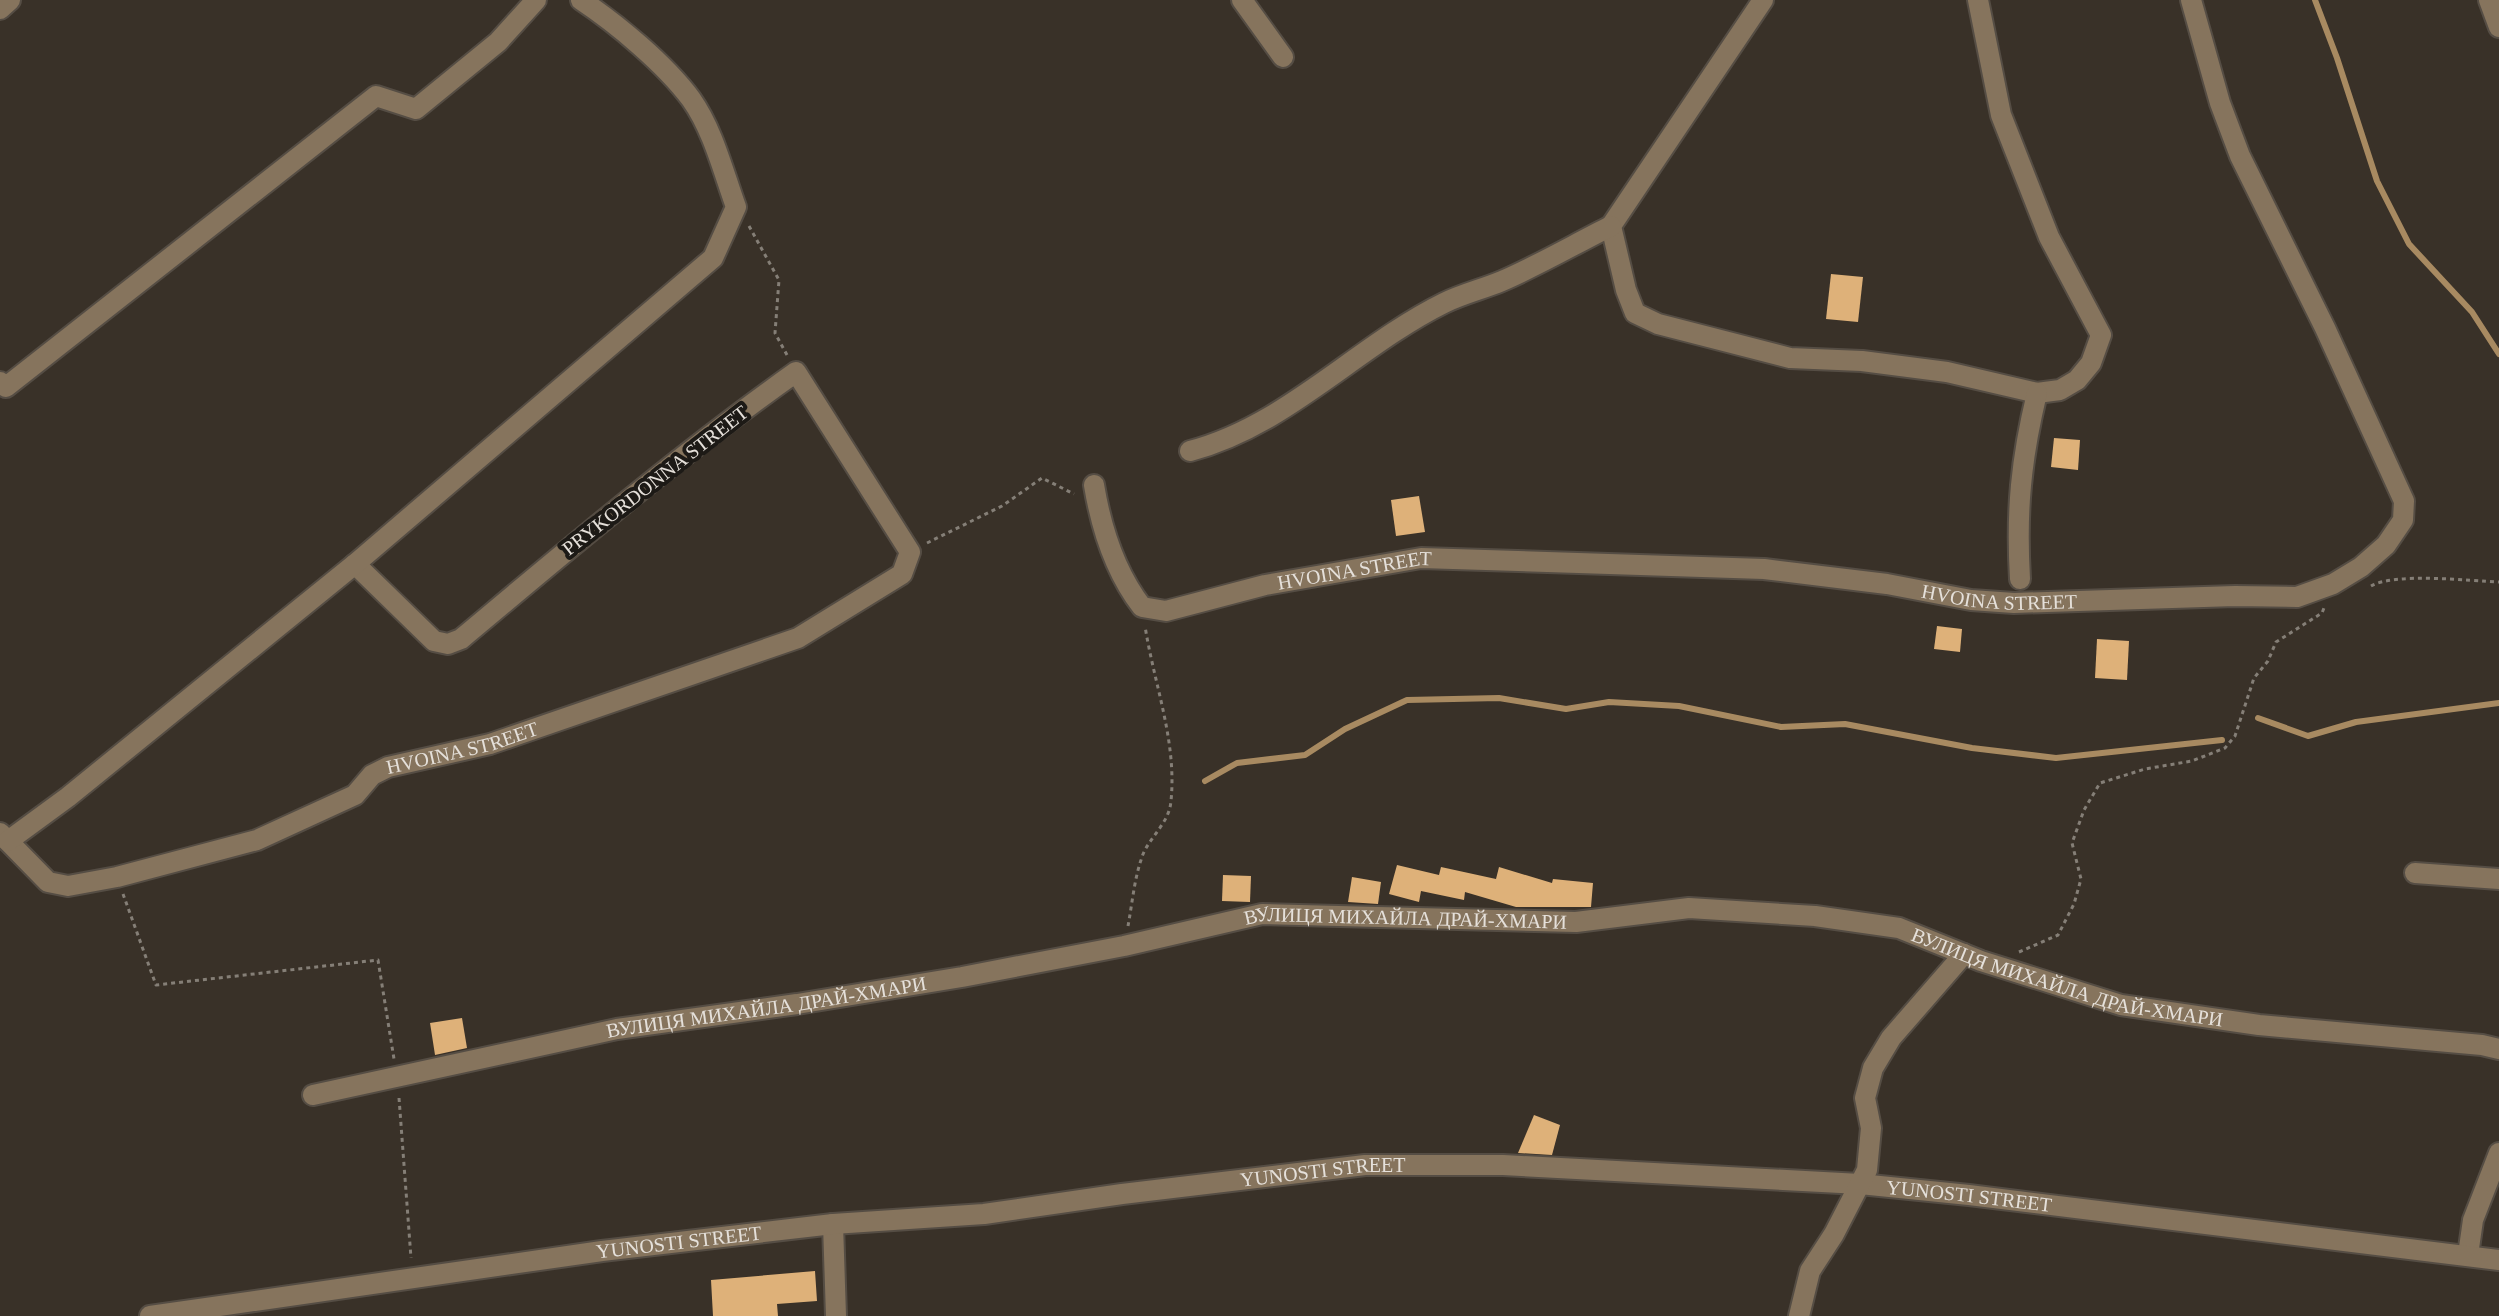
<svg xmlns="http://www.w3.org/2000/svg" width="2499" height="1316" font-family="Georgia,serif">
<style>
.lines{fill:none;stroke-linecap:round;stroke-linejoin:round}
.stream{stroke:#a88a61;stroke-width:6}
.building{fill:#deb179}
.minor-casing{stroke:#554d44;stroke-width:24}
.path{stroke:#857f77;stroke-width:3;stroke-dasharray:4 4;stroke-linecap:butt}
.minor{stroke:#86745d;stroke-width:20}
.labels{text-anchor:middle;stroke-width:8;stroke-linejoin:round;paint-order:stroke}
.street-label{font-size:20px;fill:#e5e0da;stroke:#1d1a16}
</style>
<rect width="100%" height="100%" fill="#393128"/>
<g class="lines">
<g class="stream">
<polyline points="2315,0 2337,58 2377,181 2409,244 2472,312 2499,354"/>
<polyline points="2258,718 2308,736 2356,722 2499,703"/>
<polyline points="1205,781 1237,763 1305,755 1345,729 1407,700 1499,698 1566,709 1609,702 1679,706 1781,727 1845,724 1972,748 2056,758 2222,740"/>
</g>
</g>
<g class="building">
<polygon points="1831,274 1863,277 1858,322 1826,319"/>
<polygon points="2054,438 2080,440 2078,470 2051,467"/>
<polygon points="1419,496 1425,532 1396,536 1391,500"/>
<polygon points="1937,626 1962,629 1960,652 1934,649"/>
<polygon points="2097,639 2129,641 2127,680 2095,678"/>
<polygon points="1397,865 1439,875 1441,867 1496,879 1499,867 1552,883 1553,879 1593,883 1591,907 1516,907 1465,892 1464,900 1421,891 1419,902 1389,894"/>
<polygon points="1223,875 1251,876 1250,902 1222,901"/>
<polygon points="1352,877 1381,882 1378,904 1348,902"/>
<polygon points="462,1018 467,1048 435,1055 430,1023"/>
<polygon points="1534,1115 1560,1125 1552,1155 1518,1153"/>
<polygon points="815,1271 817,1301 777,1304 778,1316 713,1316 711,1280"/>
</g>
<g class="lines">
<defs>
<g id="minor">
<polyline points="1242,0 1283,57"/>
<polyline points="1763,0 1611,226 1626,290 1635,313 1658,324 1790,358 1862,361 1947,372 2037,393 2060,390 2077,380 2091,363 2101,335 2049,237 2001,115 1978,0"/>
<polyline points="2489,0 2499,27"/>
<polyline points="0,9 10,0"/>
<polyline points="0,382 6,387 376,96 416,109 498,42 536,0"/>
<path d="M 1190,451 C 1286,426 1357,346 1444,303 C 1462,294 1483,289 1502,281 C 1539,265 1575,244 1611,226"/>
<path id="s1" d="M 1094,485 C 1101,527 1115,572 1142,607 L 1166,611 L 1265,585 L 1421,558 L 1764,569 L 1887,584 L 1971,600 L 2014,603 L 2235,596 L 2297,597 L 2333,584 L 2361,567 L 2386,545 L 2403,520 L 2404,501 L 2325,328 L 2240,156 L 2220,103 L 2191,0"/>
<path d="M 2020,579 C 2016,511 2021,459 2037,393"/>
<path id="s2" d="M 0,833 L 48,882 L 68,886 L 117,877 L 257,840 L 355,795 L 372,775 L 388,767 L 490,744 L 798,638 L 902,574 L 910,552 L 796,372 C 679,455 571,547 461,639 L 448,644 L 434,641 L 355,564"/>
<path d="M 8,841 L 68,797 L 355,564 L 713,258 L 736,207 C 723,171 713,130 691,99 C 665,64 617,24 581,0"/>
<polyline points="2415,873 2499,879"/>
<path id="s3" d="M 313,1095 L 617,1029 L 797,1004 L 962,977 L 1124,946 L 1262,914 L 1576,922 L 1689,908 L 1815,916 L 1899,928 L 1981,961 L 2121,1005 L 2259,1025 L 2482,1045 L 2499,1049"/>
<polyline points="833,1224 836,1316"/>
<polyline points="2468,1255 2473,1220 2499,1153"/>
<path id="s4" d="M 150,1316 L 602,1251 L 833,1224 L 984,1214 L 1122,1194 L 1365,1165 L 1503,1165 L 1860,1184 L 1969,1195 L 2499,1260"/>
<polyline points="1799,1316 1810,1271 1834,1234 1867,1170 1871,1128 1865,1098 1873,1068 1891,1038 1964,954"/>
</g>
</defs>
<use href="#minor" class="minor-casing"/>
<g class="path">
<polyline points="749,226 779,280 775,333 787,355"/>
<polyline points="927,543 1002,506 1042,478 1074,494"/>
<path d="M 2371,586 C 2396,572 2468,581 2499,582"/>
<polyline points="123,894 156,985 378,960 394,1059"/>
<path d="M 1128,926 C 1132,905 1134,881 1141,860 C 1147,838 1169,825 1171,801 C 1177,741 1154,684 1145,626"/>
<polyline points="2019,952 2058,935 2074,904 2081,879 2072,843 2084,810 2100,783 2145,769 2192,761 2225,748 2235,736 2254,678 2268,661 2276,642 2322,613 2324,608"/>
<polyline points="399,1098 411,1258"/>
</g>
<use href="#minor" class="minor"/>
</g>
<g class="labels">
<g class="street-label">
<text transform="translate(655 480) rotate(-38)" y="7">PRYKORDONNA STREET</text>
<text dy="7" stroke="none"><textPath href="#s1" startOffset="350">HVOINA STREET</textPath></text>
<text dy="7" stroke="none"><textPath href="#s1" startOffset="998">HVOINA STREET</textPath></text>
<text dy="7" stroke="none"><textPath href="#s2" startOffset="512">HVOINA STREET</textPath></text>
<text dy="7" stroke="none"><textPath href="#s3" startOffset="1110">ВУЛИЦЯ МИХАЙЛА ДРАЙ-ХМАРИ</textPath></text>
<text dy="7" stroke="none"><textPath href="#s3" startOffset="1782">ВУЛИЦЯ МИХАЙЛА ДРАЙ-ХМАРИ</textPath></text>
<text dy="7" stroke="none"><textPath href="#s3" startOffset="462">ВУЛИЦЯ МИХАЙЛА ДРАЙ-ХМАРИ</textPath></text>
<text dy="7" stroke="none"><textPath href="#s4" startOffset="1182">YUNOSTI STREET</textPath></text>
<text dy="7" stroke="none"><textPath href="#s4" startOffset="1830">YUNOSTI STREET</textPath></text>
<text dy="7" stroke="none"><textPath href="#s4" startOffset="534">YUNOSTI STREET</textPath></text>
</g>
</g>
</svg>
